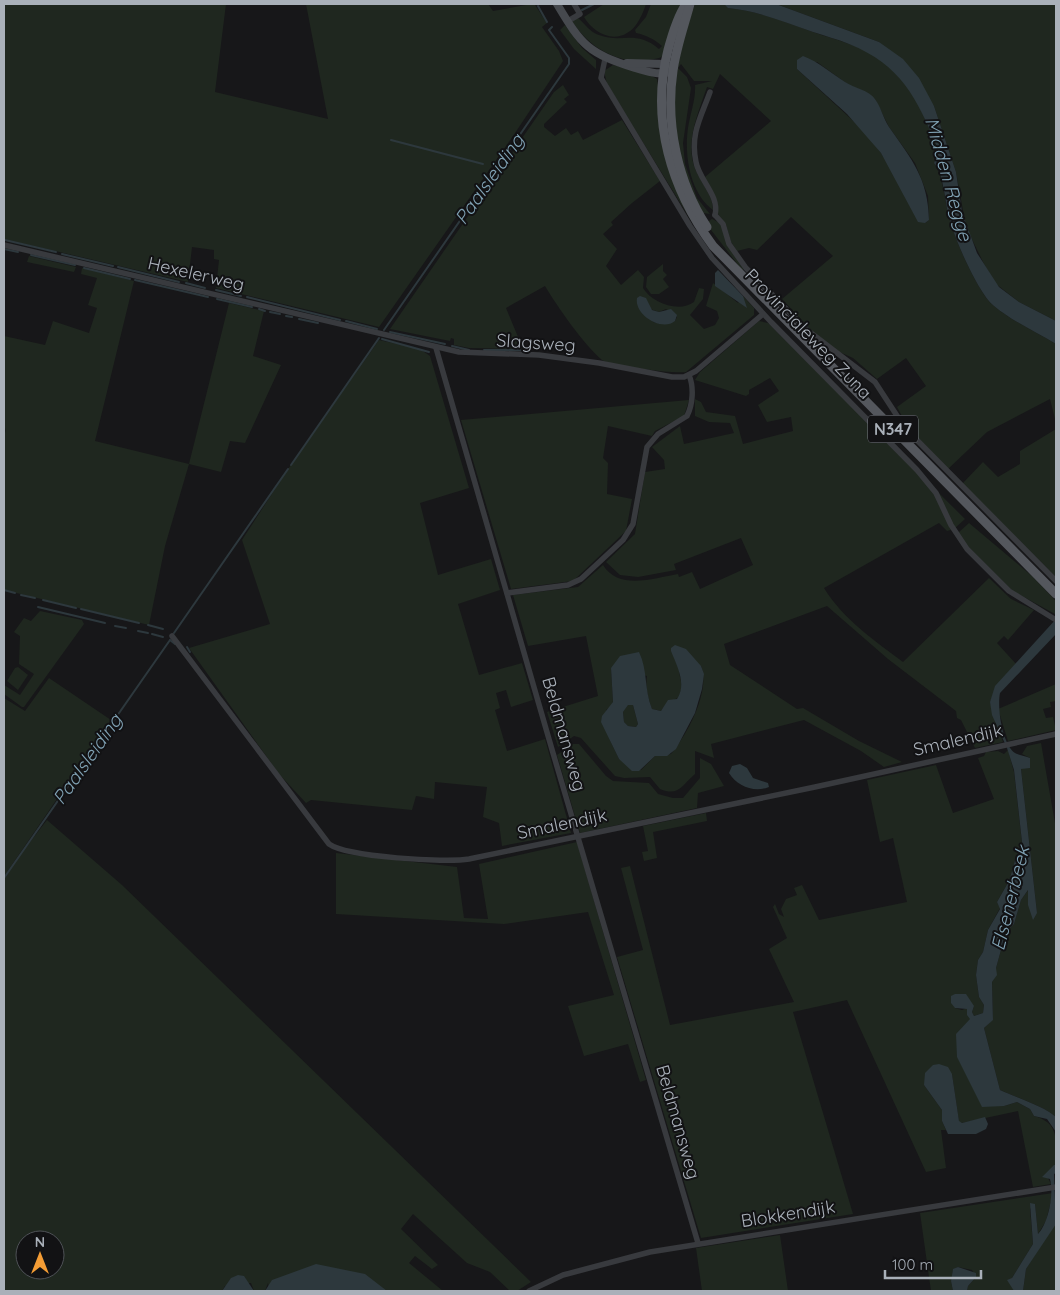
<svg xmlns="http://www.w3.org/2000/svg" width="1060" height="1295" font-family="Quicksand,sans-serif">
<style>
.green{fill:#1f271f;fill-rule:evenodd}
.water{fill:#2d383d;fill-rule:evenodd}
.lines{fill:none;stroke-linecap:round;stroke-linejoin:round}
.stream{stroke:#2d383d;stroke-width:2}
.minor{stroke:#383a3e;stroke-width:5.5}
.secondary{stroke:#46494e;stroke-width:8}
.primary{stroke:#54575d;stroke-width:9}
.labels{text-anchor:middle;stroke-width:4;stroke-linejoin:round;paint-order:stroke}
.shield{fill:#121214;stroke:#7c8188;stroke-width:1}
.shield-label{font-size:16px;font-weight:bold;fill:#a9b0b9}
.street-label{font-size:18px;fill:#a9b0b9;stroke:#121214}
.water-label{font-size:19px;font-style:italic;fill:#80a2b4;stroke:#121214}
</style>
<rect width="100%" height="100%" fill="#171719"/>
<g class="green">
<polygon points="4,4 226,4 215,92 328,119 306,4 488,4 493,11 532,4 535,5 547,23 542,27 559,51 563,61 513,136 379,327 216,288 219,260 214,259 214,250 192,247 188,282 4,239"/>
<path d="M 604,4 L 646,4 C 643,13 637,28 627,33 C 611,43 592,31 584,17 Z"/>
<path d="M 651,4 L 683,4 L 663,56 L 659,58 C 623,67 594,52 573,23 L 573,20 L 578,18 C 585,24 590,32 599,35 C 622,44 635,29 659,49 L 662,46 C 654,39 646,35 636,33 L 635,30 L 646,17 Z"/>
<path d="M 695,4 L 724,4 L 729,8 C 758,11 785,22 813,32 C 836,40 863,46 883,61 C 912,83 924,115 937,147 L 938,153 L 934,163 C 944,178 944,199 949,217 C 954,238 978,293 994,306 C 1012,321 1036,332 1056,344 L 1056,423 L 1050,399 L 987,432 L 948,469 L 909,429 L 897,407 L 926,386 L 906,358 L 877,379 L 853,358 L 826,346 L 782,299 L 833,256 L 791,217 L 757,250 L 749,248 L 737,251 L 731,242 L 726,225 L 718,214 L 705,177 L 771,121 L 720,74 L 713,89 L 707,87 C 698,114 684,143 696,171 C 702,184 713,196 713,210 C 690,193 684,155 688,128 C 690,114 696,99 695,85 L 712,81 L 694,81 L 681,64 L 678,68 L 687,77 L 691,88 L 683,143 L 685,164 L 697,198 L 710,214 L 703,213 C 697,202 690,190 686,178 C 666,120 674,60 695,4 ZM 817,62 L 846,83 L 875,99 L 889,127 L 915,163 L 928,196 L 929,220 L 925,223 L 881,153 L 863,130 L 797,69 Z"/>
<polygon points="776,4 1056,4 1056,321 1019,302 996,284 984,264 966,227 956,172 934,106 879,42"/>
<polygon points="565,25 582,48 596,60 596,69 574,49 560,30"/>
<polygon points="613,65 647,73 657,79 675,185 692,222 607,84 604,71"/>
<path d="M 563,85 L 569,95 L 564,99 L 567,102 L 544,124 L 544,127 L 555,136 L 566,128 L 571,135 L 578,131 L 583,140 L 622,120 L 660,181 L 632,203 L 611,222 L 613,225 L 603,234 L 617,249 L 606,266 L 621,285 L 638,270 L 644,277 L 643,288 C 652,303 679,313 694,302 L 699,288 L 704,289 L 703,299 L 690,315 L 704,329 L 715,325 L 719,318 L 717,311 L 706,306 L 713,283 L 738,303 L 743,296 L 754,308 L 754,315 L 686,372 C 675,374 609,366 602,360 C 585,346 556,305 545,286 L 506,308 L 523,349 L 469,348 L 454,345 L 454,339 L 451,338 L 450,341 L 390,329 L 554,92 ZM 645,298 L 650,309 L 659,312 L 666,309 L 677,317 L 675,321 L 663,324 L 653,322 Z"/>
<polygon points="712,219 720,223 744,269 742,270 708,226 709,221"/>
<polygon points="29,256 76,267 74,272 27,262"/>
<polygon points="663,264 663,271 667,275 663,279 669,287 659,294 651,294 646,287 647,277"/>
<polygon points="82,268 134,281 95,441 189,464 229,303 264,311 253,356 281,365 245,443 230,441 221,472 189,464 165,546 149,625 4,590 4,438 6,428 4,433 4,336 45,345 53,321 89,333 97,308 88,305 97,278 81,274"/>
<path d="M 759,321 L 768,323 L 965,519 L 954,529 L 947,531 L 939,523 L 824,588 C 843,619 875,641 903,662 L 989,578 L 1011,599 L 1034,610 L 1008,640 L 1004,636 L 997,643 L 1016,664 L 1001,680 L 990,702 L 1003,742 L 975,748 L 961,720 L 957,718 L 956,711 L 888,659 L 827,606 L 724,644 L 730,665 L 797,709 L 803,708 L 859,741 L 902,762 L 884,767 L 861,751 L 804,720 L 711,744 L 714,758 L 695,751 L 695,774 C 682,785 679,797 660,789 L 650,777 L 624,778 L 615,776 L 581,738 L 574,736 L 558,747 L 547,712 L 598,696 L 586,636 L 528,646 L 513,595 L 578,587 L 603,565 C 619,591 654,578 678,574 L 679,577 L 692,572 L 700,589 L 753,565 L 741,538 L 674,564 L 676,570 L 638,577 L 620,575 L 606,562 L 635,534 L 645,472 L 665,469 L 664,460 L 652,447 L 680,426 L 684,444 L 734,433 L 730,423 L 709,422 L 695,416 L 695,399 L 701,402 L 706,412 L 735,416 L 743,444 L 793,431 L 791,417 L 767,422 L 758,405 L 779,391 L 770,378 L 749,390 L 749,394 L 746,396 L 695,380 L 700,372 ZM 701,666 C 711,691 687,735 671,754 L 655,756 L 641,770 L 619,759 L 610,740 L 606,710 L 612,706 L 613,702 L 611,668 L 647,676 C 645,689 648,697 652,709 L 661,711 L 670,700 L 674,700 L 679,697 L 682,686 L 679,672 Z"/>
<polygon points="379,340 420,349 430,356 469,488 420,503 438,575 491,559 500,590 458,604 479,675 522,663 533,700 511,707 506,690 496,693 500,708 495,710 507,751 545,739 571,833 502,846 499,823 483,817 487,787 435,782 434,799 416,796 412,810 311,800 306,803 279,774 189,648 270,624 242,540 288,469"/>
<polygon points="689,400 684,416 655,431 652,436 608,426 603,458 608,463 607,494 632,499 626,531 573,581 511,589 461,420"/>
<polygon points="1056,429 1056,577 962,484 983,462 998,477 1020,464 1020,451"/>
<polygon points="969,523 1032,576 1056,601 1055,614 1011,590 1003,583 960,538 958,533"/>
<polygon points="40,611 82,620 84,624 24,707 22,707 4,694 4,685 20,695 34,674 19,664 20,636 14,632 24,618 31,621"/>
<polygon points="18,667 28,675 18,690 7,681 15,668"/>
<path d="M 49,678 L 111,720 L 7,872 L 47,820 L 122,885 L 531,1282 L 517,1291 L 510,1291 L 490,1272 L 467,1263 L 413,1214 L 401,1229 L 438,1265 L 432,1269 L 415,1256 L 409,1263 L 443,1291 L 269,1291 L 268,1283 L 265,1291 L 254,1291 L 251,1283 L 225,1286 L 222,1291 L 4,1291 L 4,698 L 25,711 ZM 25,1240 L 55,1240 L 55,1270 L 25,1270 Z"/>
<polygon points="1056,684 1056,701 1050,702 1051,707 1043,709 1046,718 1053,717 1056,730 1008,741 998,709"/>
<polygon points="628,704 633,705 638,724 636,727 628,726 624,722 623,712"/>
<path d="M 1041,743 L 1056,829 L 1056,1117 C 1046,1107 1015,1097 1000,1090 L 984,1028 L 993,1019 L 992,982 L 996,975 L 996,968 L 1006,932 L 1014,924 L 1021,900 L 1029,889 L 1037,913 L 1021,769 L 1030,758 L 1022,754 L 1027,746 Z"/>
<polygon points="573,744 579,744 606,776 613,781 649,783 658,794 673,798 683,798 700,778 700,758 711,764 724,786 698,793 697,808 580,833 557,755"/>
<path d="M 1008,750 L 1014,772 L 1023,852 L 1016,857 L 1009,881 L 997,902 L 1000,908 L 988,930 L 983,952 L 978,960 L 976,975 L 979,997 L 984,1005 L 983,1013 L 974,1016 L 972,1012 L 974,1006 L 955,1008 L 962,1010 L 967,1008 L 1004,1106 L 1017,1102 L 1030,1109 L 1034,1116 C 1060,1123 1056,1141 1056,1165 L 1043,1177 L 1047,1176 L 1051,1184 L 1033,1187 L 1018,1111 L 962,1123 L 959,1122 L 952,1074 L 924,1085 L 942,1110 L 942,1121 L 946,1130 L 941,1130 L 946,1168 L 926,1172 L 847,1000 L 793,1012 L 853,1214 L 701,1238 L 617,957 L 643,950 L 621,868 L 630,866 L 670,1025 L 794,1002 L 769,949 L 787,938 L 773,907 L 775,904 L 779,914 L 784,917 L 781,909 L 786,899 L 797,895 L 794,888 L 802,885 L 819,920 L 907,902 L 893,838 L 880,842 L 867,780 L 936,765 L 953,813 L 994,799 L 978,758 L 984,756 L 986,752 L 998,751 L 1004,754 Z"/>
<polygon points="706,813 707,821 653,832 657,858 644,861 642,852 648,851 643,826"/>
<polygon points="577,842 646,1080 640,1082 628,1044 584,1056 568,1006 614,995 588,912 504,924 336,914 336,853 457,867 464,918 488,919 479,864"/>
<polygon points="1053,1193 1046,1221 1038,1234 1035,1204 1030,1209 1033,1244 1012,1278 1014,1291 967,1291 968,1286 976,1277 972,1270 958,1267 953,1270 951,1281 953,1291 931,1291 920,1213"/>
<polygon points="1056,1222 1056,1291 1023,1291 1026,1269"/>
<polygon points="780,1235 788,1291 702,1291 696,1248"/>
</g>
<g class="water">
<path d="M 724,4 L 776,4 L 879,42 L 903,59 L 919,78 L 934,106 L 956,172 L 962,212 L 977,253 L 999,287 L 1019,302 L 1056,321 L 1056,344 C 1036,332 1012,321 994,306 C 978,293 954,238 949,217 C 944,199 945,178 934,163 L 938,153 L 937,147 C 917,98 901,65 849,44 C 837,39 825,36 813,32 C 785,22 758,11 728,8 Z"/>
<path d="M 803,56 C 819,62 831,73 845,82 C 854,88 869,90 875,99 C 881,107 883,118 889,127 C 912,160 928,178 929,220 L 925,223 L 918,222 L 881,153 L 847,114 L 797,69 L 797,60 Z"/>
<polygon points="718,270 743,296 747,308 715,286 715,273"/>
<path d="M 640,296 L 646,298 L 652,310 L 659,312 L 671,309 L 677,315 L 675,321 C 662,332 634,315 637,298 Z"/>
<path d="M 1056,619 L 1056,634 L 1000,693 C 997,707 1002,744 1015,753 C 1019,755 1025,756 1030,758 L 1030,768 L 1021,769 L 1037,913 L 1033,920 L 1028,905 L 1028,890 L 1021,900 L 1014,924 L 1006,932 L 996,968 L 997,975 L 992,982 L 993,1020 L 984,1028 L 1000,1090 C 1015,1097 1046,1107 1056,1117 L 1056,1132 L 1047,1119 L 1034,1116 L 1030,1109 L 1017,1102 L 1004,1106 L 982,1107 L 957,1057 L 956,1034 L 970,1019 L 967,1015 L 967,1009 L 955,1008 L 951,1003 L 951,996 L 955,994 L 966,994 L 974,1006 L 972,1012 L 974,1016 L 983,1013 L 984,1005 L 979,997 L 976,975 L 978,960 L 983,952 L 988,930 L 1000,909 L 997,902 L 1009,881 L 1016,857 L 1023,851 L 1014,770 L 1007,748 L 992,715 L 990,702 L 995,686 Z"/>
<path d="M 675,645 L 686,649 L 701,666 L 704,674 L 702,689 L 695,713 L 676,749 L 667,756 L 655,756 L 639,771 L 632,771 L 619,759 L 601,722 L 602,716 L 613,702 L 611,668 L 620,656 L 639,652 C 648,671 644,689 652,709 L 661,711 L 668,700 L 677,699 C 687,684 677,666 671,651 L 671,648 ZM 628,705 L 633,705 L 638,724 L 636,727 L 628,726 L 624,722 L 623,712 Z"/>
<path d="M 740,764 L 747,768 L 753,778 L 768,783 L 769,787 C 754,793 737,786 729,773 L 732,766 Z"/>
<polygon points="939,1064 948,1067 952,1074 959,1121 962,1123 985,1117 988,1124 986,1129 976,1134 948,1134 942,1121 942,1110 924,1085 925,1073 933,1065"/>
<path d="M 1054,1165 L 1056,1165 L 1056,1173 L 1054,1174 L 1056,1224 L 1026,1269 L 1023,1291 L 1014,1291 L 1007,1280 L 1012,1278 L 1033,1244 L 1030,1203 L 1035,1204 L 1038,1234 C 1049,1222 1054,1193 1050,1179 L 1042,1177 Z"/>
<polygon points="316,1264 365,1274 387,1291 265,1291 272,1280"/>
<polygon points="958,1267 976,1273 976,1277 968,1286 967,1291 953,1291 951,1281 953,1269"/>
<polygon points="238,1275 244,1276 254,1291 222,1291 231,1278"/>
</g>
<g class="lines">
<g class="stream">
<polyline points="538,6 547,22"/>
<polyline points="582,10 594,4"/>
<polyline points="391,140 483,164"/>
<polyline points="5,240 56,252"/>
<polyline points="4,249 18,252"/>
<polyline points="62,254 113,266"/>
<polyline points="31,255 75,265"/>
<polyline points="118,267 179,282"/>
<polyline points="84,268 130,279"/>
<polyline points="135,280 208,297"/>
<polyline points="186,283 205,288"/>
<polyline points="216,290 241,296"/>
<polyline points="247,297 340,320"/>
<polyline points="217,299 252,307"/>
<polyline points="259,309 265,311"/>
<polyline points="270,312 280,314"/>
<polyline points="286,316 292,317"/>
<polyline points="299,319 318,323"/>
<polyline points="346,321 377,329"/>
<polyline points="384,330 569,64 569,58 549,30 552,27"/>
<polyline points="390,332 445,344"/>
<polyline points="382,339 429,352"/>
<polyline points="452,346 469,350"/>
<polyline points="484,350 521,350"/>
<polyline points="291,465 379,338"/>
<polyline points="4,590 15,593"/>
<polyline points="21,595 35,598"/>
<polyline points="43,600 76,608"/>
<polyline points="38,607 105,623"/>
<polyline points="81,609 139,623"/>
<polyline points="148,625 163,629"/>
<polyline points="115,626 126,628"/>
<polyline points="138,631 148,633"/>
<polyline points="174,633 288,469"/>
<polyline points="152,634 163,637"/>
<polyline points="170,640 175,644"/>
<polyline points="187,647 190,652"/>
<polyline points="4,878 170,640"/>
</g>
<g class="minor">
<polyline points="568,21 580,14 574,4"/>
<polyline points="605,59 601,78 690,226 712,258 771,322 917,470 936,493 951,525 967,549 1009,591 1056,620"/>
<path d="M 710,92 C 701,117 690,134 696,162 C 699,180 720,196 715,215"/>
<polyline points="715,215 723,224 729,244 746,268 807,330 875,382 905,428 1056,581"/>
<polyline points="4,245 459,352 539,355 599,363 672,377 684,377 696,371 763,314"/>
<polyline points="436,348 553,753 698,1243"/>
<path d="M 507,593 L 568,585 L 581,579 L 623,540 L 633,524 L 647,447 L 658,434 L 687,416 C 693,404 694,387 689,375"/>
<path d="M 172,636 L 329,844 C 347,857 446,863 469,859 L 815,787 L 1056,734"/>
<polyline points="529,1291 563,1275 650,1252 1056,1187"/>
</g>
<g class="secondary">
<path d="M 557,4 C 582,46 588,53 635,68 C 649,72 659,76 673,71"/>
<polyline points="627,63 665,64 669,68"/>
</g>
<g class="primary">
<path d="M 686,4 C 677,17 672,35 668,50 C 650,120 671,189 713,246 L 1056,594"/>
<path d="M 690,4 C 684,26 676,48 673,71 C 665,124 678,183 707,227"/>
</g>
</g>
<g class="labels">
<rect class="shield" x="868" y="415.5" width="50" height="27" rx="4"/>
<g class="shield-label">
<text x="893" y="435">N347</text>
</g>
<g class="street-label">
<text transform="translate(196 274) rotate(13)" y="6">Hexelerweg</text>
<text transform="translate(808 334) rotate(46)" y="6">Provincialeweg Zuna</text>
<text transform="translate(536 343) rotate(4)" y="6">Slagsweg</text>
<text transform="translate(564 734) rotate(74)" y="6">Beldmansweg</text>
<text transform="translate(958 740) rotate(-13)" y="6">Smalendijk</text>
<text transform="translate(562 824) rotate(-12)" y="6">Smalendijk</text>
<text transform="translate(678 1122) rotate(74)" y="6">Beldmansweg</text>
<text transform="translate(788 1214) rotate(-9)" y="6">Blokkendijk</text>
</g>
<g class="water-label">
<text transform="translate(489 179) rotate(-55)" y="7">Paalsleiding</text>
<text transform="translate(949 179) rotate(74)" y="7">Midden Regge</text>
<text transform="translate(87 759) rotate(-55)" y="7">Paalsleiding</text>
<text transform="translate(1010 898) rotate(-76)" y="7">Elsenerbeek</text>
</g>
</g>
<rect width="1060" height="1295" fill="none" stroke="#a9b0b9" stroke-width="10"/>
<g transform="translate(40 1255)"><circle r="24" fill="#121214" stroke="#4e5156"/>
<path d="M0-4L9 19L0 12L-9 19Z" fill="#f39c35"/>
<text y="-8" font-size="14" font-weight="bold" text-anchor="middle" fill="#a9b0b9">N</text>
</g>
<path d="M885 1270v8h96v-8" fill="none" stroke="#a9b0b9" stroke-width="2.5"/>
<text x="892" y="1270" font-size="15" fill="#a9b0b9" stroke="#121214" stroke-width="4" paint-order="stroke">100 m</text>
</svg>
